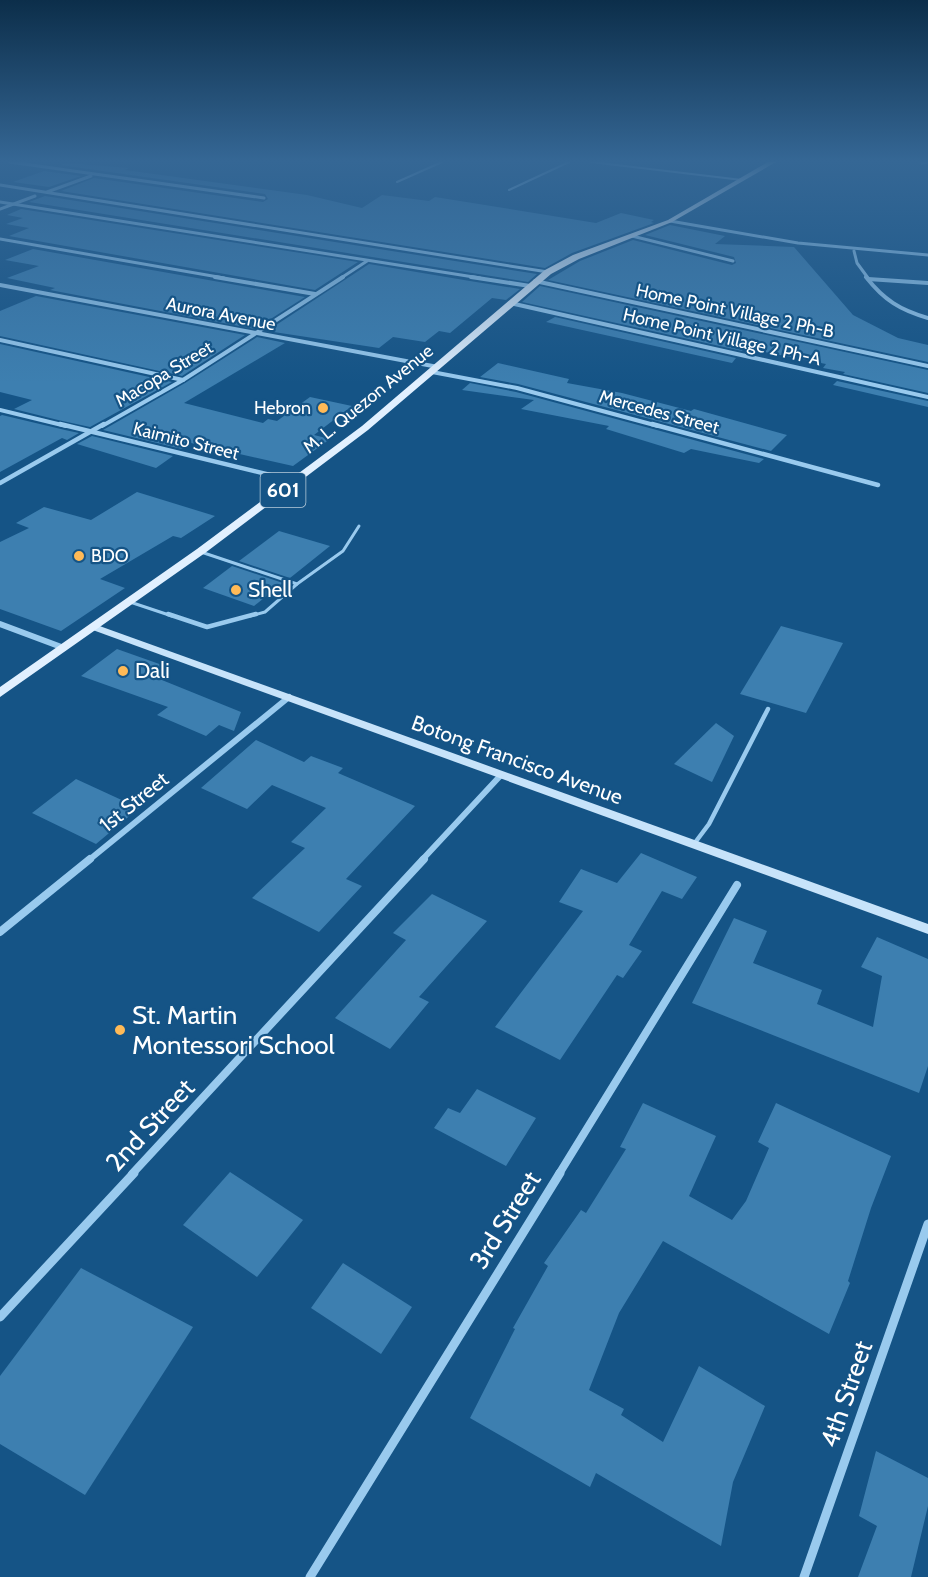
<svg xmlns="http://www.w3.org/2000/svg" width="928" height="1577" font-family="Cabin,sans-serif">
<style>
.building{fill:#3d7fb0}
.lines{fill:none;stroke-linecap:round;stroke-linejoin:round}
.lane-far2{stroke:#99caee;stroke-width:2}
.lane-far1{stroke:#99caee;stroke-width:3}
.lane{stroke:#99caee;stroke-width:4.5}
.street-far5{stroke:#99caee;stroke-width:3}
.street-far4{stroke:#99caee;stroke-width:4}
.street-far3{stroke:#99caee;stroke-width:4.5}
.street-far2{stroke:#99caee;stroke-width:6}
.street-far1{stroke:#99caee;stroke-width:8}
.street{stroke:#99caee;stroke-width:9}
.secondary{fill:#c7e3fa;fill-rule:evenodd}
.primary{fill:#e1f0ff;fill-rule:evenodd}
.poi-dot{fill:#ffba57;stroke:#155486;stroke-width:2}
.labels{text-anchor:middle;stroke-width:4.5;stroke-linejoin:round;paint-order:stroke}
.far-street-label{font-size:18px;fill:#fff;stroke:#155486}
.far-poi-label{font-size:18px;fill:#fff;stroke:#155486;text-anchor:end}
.shield{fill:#155486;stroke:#b9ccdb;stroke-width:1.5}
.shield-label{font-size:20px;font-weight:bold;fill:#fff}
.poi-label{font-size:21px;fill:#fff;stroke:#155486;text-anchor:start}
.street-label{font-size:21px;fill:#fff;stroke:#155486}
.near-poi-label{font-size:26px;fill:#fff;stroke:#155486;text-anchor:start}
.near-street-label{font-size:26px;fill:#fff;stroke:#155486}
</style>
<rect width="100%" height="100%" fill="#155486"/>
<g class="building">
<polygon points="67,163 129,168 125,170 307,195 362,208 382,195 429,201 435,197 596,223 621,213 654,220 651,222 654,223 572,253 545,268 61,191 94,178 263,202 268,199 265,194 60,165"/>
<polygon points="44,171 81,176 49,187 13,182"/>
<polygon points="45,196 537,274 528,282 29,202"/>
<polygon points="21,209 358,262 315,290 9,236 29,228 6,224 23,218 7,215"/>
<polygon points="670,225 725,236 715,244 794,247 853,315 898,338 928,345 928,362 548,280 580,261 633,240 732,265 736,263 734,257 645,235"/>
<polygon points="33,249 214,281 305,297 255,329 50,290 55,288 7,278 39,266 5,260"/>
<polygon points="369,264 470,281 520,289 506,300 492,298 450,333 439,331 425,342 393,337 379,348 267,331"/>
<polygon points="540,286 928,370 928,393 843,374 845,372 823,368 826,364 744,348 742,351 522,302"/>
<polygon points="36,296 245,335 182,376 0,336 0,311"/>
<polygon points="555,317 736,358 732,363 546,322"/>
<polygon points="257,337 285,343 184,403 263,423 268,419 277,421 310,397 352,406 314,435 330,439 293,466 191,443 182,449 103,430 185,383"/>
<polygon points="0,344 172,382 90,427 58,420 14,409 32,400 0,392"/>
<polygon points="498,363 569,379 567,383 622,393 691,411 694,409 787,435 771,451 518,384 480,377"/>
<polygon points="837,381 928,401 928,407 833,385"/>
<polygon points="470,383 516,392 764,459 759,463 691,449 684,453 606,429 609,426 521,409 534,400 462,390"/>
<polygon points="2,415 65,430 79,433 67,440 62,438 0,472 0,416"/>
<polygon points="92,436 173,456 156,468 77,444"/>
<polygon points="137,492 215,516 181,538 173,536 100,579 125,588 61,631 0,609 0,542 29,528 16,523 44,507 91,520"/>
<polygon points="279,531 330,546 290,578 239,561"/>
<polygon points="232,566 283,583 254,606 203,588"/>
<polygon points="781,626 843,643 806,713 740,694"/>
<polygon points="117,649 165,666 152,676 241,712 234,731 219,725 206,736 157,715 168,707 81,676"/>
<polygon points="716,723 734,736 712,782 674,764"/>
<polygon points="256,740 304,762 311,756 343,768 338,773 415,806 346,879 362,886 319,932 252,898 305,848 291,842 326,808 272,785 247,809 201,788"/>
<polygon points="76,779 139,808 96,844 32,813"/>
<polygon points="641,853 697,877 682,899 662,891 629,945 642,951 623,978 617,975 560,1060 495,1027 583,911 559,902 581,869 617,883"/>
<polygon points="432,894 487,921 419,997 429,1002 390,1049 335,1018 406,940 393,933"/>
<polygon points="734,918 767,931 753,963 822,990 817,1004 873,1027 882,976 861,967 877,937 928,959 928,1066 919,1093 692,1003"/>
<polygon points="477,1089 536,1118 506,1166 434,1128 448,1108 460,1113"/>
<polygon points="643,1103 716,1136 689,1196 732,1220 746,1201 769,1148 758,1142 776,1103 891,1156 871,1208 848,1281 850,1283 829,1334 663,1241 619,1313 589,1390 624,1409 621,1415 663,1442 699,1366 765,1406 733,1482 721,1546 596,1473 590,1487 470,1418 515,1329 513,1328 548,1266 544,1263 581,1210 586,1213 626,1149 620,1147"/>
<polygon points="230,1172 303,1220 257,1277 183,1225"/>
<polygon points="343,1263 412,1307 381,1354 311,1308"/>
<polygon points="81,1268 193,1327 85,1495 0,1444 0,1376"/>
<polygon points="876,1451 928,1478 928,1506 911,1577 858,1577 877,1526 859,1516"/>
</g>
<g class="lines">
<g class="lane-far2">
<polyline points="591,162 742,180"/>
<polyline points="397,182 442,162"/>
<polyline points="509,190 569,162"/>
</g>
<g class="lane-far1">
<polyline points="201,552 297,584 265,612 250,616"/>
<polyline points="297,584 343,551 359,526"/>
<polyline points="130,602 172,616"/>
</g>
<g class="lane">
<polyline points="168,614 207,627 256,614"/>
<polyline points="694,844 709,824 768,709"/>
</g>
<g class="street-far5">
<polyline points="10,162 264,198"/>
<polyline points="922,163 927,162"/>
<polyline points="0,185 548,272"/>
<polyline points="47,192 91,176"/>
<polyline points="0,202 480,278"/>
<polyline points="0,209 35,196"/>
<polyline points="670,221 798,243 928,255"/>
<polyline points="632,236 733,261"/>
<polyline points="0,239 224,278"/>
<polyline points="854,251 857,263 868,278"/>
<polyline points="341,278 367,261"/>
</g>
<g class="street-far4">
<polyline points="215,277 315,294"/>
<polyline points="471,277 530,286"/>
<path d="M 866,277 C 884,300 900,310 928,318"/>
<polyline points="868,279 928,283"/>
<polyline points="535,281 928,366"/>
<polyline points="0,285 438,367"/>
<polyline points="510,303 928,397"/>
<polyline points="0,340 183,380"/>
<polyline points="432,372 517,388 658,426"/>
<polyline points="0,410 66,426"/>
<polyline points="102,426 183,380 343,277"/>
</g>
<g class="street-far3">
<polyline points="60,424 295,481"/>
<polyline points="652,424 878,485"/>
<polyline points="0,483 104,424"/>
</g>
<g class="street-far2">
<polyline points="0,624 64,648"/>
<polyline points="89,860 289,697"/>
<polyline points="422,860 501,775"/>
</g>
<g class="street-far1">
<polyline points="0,932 90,859"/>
<polyline points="132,1174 424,859"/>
<polyline points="559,1174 737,885"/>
</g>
<g class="street">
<polyline points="0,1317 134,1173"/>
<polyline points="310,1577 560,1173"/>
<polyline points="804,1577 928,1224"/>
</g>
<polygon class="secondary" points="94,624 928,924 928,934 90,629 89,627"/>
<polygon class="primary" points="768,162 776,162 672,222 579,259 551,274 368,430 205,553 0,697 0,687 197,549 362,426 545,270 573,255 668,220"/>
</g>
<linearGradient id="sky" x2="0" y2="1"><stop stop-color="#0c2e4a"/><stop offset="0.42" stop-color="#356795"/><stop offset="1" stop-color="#356795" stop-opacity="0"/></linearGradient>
<rect width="928" height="383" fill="url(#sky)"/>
<g class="poi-dot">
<circle cx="323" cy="408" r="6"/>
<circle cx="79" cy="556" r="6"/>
<circle cx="236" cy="590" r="6"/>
<circle cx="123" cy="671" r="6"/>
<circle cx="120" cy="1030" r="6"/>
</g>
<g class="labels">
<g class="far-street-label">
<text transform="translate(735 311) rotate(12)" y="6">Home Point Village 2 Ph-B</text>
<text transform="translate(221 314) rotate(11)" y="6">Aurora Avenue</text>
<text transform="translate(722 337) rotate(13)" y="6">Home Point Village 2 Ph-A</text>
<text transform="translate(164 374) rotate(-31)" y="6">Macopa Street</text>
<text transform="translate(368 399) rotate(-39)" y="6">M. L. Quezon Avenue</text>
<text transform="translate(659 412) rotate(15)" y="6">Mercedes Street</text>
<text transform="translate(186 441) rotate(14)" y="6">Kaimito Street</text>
</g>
<g class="far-poi-label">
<text x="311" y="414">Hebron</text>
<text x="91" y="562" text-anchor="start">BDO</text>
</g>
<rect class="shield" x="260.5" y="473" width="45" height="34" rx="4.5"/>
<g class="shield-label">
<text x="283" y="497">601</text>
</g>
<g class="poi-label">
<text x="248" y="597">Shell</text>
<text x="135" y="678">Dali</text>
</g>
<g class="street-label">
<text transform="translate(517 760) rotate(20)" y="7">Botong Francisco Avenue</text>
<text transform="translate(134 802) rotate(-39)" y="7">1st Street</text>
</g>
<g class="near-poi-label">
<text x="132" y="1024">St. Martin<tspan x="132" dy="30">Montessori School</tspan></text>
</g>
<g class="near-street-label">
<text transform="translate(150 1125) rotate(-47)" y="9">2nd Street</text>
<text transform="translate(505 1220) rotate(-58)" y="9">3rd Street</text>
<text transform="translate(846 1394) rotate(-71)" y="9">4th Street</text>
</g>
</g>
</svg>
